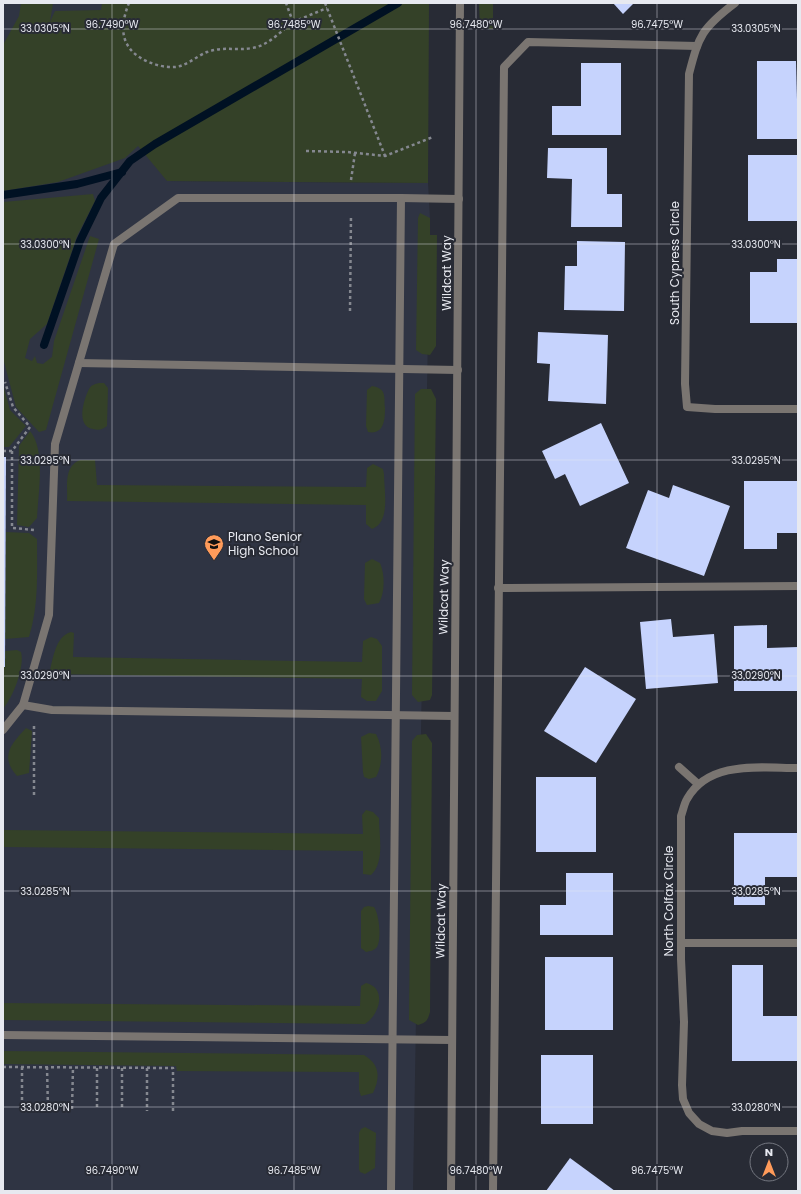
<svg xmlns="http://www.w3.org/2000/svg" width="801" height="1194" font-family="Poppins,sans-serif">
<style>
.built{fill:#2f3443}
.green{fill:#344128}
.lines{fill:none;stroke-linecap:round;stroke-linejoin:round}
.stream{stroke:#001123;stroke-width:8}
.building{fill:#c6d3fd}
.path{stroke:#858890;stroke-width:2.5;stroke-dasharray:3 3;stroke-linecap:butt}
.lane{stroke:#7a7571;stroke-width:8}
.street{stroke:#7a7571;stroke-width:8}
.ticks{fill:none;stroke:#e7e9f0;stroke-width:1;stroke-opacity:0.45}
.labels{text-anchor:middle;stroke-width:4;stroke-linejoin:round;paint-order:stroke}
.street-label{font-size:12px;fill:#e7e9f0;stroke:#282b35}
.poi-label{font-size:12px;fill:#e7e9f0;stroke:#282b35;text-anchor:start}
.ticks-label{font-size:10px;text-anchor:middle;fill:#e7e9f0;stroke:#282b35;stroke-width:4;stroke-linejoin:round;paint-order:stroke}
</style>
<rect width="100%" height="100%" fill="#282b35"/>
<polygon class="built" points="3,3 106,3 167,181 428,183 430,218 413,1191 3,1191"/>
<g class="green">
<polygon points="21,3 53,3 50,22 55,11 101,10 102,3 429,3 428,183 167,181 138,146 125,158 58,182 3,191 3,45 19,16"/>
<polygon points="479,3 493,3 493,29 480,29"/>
<polygon points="93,194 95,201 77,236 47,324 30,339 25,358 32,361 35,356 37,363 43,364 52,357 54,341 90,236 99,239 46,430 39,432 16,407 3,358 3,202"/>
<polygon points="420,213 430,218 430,235 437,235 436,346 430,355 422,354 416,350 418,218"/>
<path d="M 99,383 L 104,383 L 108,388 L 107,426 C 103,429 99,431 93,429 C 76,426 83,401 89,389 C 91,385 95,384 99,383 Z"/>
<polygon points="3,384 10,410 26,426 9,447 3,447"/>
<path d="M 372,386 C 378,387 383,389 384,395 C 385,399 384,404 385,408 C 385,420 384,435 368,432 L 366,426 L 367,390 Z"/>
<polygon points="421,389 431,389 436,399 432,695 430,700 418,702 412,695 415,394"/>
<path d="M 30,431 C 46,450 38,494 37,518 L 29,527 L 17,525 L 19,446 Z"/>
<path d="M 80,460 L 95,460 L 97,485 L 366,487 L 367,468 L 373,464 L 383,469 L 384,474 C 384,491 391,522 372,529 L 366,524 L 366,505 L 67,501 C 68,487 63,467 80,460 Z"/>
<path d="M 6,532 L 29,533 L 37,539 C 37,572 39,605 29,637 L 5,639 Z"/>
<path d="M 372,559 L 380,563 C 385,574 385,593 379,603 L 367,605 L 364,599 L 365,563 Z"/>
<path d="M 71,632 L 74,633 L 73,657 L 362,662 L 363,641 L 371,637 L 377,639 L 382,646 L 382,691 L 376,701 L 367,701 L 361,697 L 362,679 L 49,674 C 53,660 55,636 71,632 Z"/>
<path d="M 17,650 L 21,652 C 25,667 13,697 3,709 L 3,667 L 5,667 L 5,651 Z"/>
<path d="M 26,728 L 32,731 L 29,773 L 17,776 C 0,757 10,745 26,728 Z"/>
<path d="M 369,733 L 376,734 C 383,747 383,764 376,777 L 369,779 L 364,777 L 363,772 L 361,737 Z"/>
<path d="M 426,734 L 432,743 L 430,1012 C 428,1020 426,1023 418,1025 L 409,1020 L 412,741 L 417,735 Z"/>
<path d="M 366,810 L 373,812 L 379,818 C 379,836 385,862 371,875 L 363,874 L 363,851 L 3,847 L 3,830 L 363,834 L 362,815 Z"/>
<path d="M 368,906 L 374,907 C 379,914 382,939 377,947 C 374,951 370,951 366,952 L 361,948 L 361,911 L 364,907 Z"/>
<path d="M 366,983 C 387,988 380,1014 365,1024 L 3,1020 L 3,1003 L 360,1006 L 361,986 Z"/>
<path d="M 3,1051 L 364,1055 C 379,1064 381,1076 373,1093 L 361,1096 L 359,1090 L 359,1072 L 177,1071 L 176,1066 L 3,1064 Z"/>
<polygon points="365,1127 376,1133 375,1168 365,1174 360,1172 359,1169 359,1133 361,1129"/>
</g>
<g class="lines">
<g class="stream">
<polyline points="3,195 77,184 122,172"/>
<polyline points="44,345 80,241 101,198 130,161 155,144 398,3"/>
</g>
</g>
<g class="building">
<polygon points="613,3 634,3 623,14"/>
<polygon points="757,61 796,61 798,139 757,139"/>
<polygon points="581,63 621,63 621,135 552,135 552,106 581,106"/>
<polygon points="548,148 607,148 607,194 622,194 622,227 571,227 572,179 547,178"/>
<rect x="748" y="155" width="50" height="66"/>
<polygon points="577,241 625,242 624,311 564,310 565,266 577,266"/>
<polygon points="777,259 798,259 798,323 750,323 750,272 777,272"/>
<polygon points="538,332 608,335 606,404 548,401 550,364 537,363"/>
<polygon points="601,423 629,483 580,506 565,474 555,479 542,451"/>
<polygon points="3,457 6,457 5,667 3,667"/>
<polygon points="744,481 798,481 798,533 777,533 777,549 744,549"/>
<polygon points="673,485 730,506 704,576 626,548 648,490 669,498"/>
<polygon points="671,619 673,637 714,634 718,683 646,689 640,622"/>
<polygon points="767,625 767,648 798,647 798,691 734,691 734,626"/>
<polygon points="585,667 636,699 596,763 544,731"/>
<rect x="536" y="777" width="60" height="75"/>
<polygon points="734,833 798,833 798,877 765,877 765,905 734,905"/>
<polygon points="566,873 613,873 613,935 540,935 540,905 566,905"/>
<rect x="545" y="957" width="68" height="73"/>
<polygon points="732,965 763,965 763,1016 798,1016 798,1061 732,1061"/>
<rect x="541" y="1055" width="52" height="69"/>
<polygon points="570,1158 615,1191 546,1191"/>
</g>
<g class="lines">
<g class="path">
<path d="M 129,3 C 124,15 120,32 127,44 C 134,59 159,68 174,67 C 185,67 197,56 207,52 C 224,46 236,51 252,48 C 268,46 281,31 293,22 L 286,3"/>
<polyline points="325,3 385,156"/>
<polyline points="293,22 327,8"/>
<polyline points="306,151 347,152 385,156 433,137"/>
<polyline points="351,180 355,153"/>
<polyline points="350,311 351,215"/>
<polyline points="3,451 12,451 30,427 13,407 5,382"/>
<polyline points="12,451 12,528 35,530"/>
<polyline points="34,795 34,724"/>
<polyline points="3,1067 173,1068 173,1111"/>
<polyline points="22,1067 22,1108"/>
<polyline points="47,1067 48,1109"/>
<polyline points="97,1068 97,1110"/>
<polyline points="122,1068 122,1110"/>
<polyline points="147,1068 147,1111"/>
<polyline points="72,1109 73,1067"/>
</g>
<g class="lane">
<polyline points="401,198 459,199"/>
<polyline points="79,363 458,370"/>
<polyline points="498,588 798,586"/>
<polyline points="23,705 52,710 454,716"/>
<polyline points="3,730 23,705 49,615 55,444 114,244 178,198 401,198 391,1191"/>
<polyline points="681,943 798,943"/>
<polyline points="3,1035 452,1040"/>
<polyline points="493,1191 504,67 528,42 697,46"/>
</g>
<g class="street">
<path d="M 735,3 C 702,28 699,35 689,74 L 685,384 L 687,407 L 715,409 L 798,409"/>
<polyline points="679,767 698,784"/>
<path d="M 798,768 C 760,768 709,760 687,799 C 684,804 683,811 681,816 L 681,959 L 684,1022 L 682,1085 L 683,1099 L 689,1113 L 699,1124 L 712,1131 L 727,1133 L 742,1131 L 798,1131"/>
<polyline points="451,1191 460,3"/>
</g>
</g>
<path class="ticks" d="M 112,3 L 112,1191M 294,3 L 294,1191M 476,3 L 476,1191M 657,3 L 657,1191M 3,29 L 798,29M 3,244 L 798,244M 3,460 L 798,460M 3,676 L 798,676M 3,891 L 798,891M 3,1107 L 798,1107"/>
<defs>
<symbol id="school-pin" viewBox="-11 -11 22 30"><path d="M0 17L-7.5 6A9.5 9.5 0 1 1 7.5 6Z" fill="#ff9b5a" stroke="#282b35"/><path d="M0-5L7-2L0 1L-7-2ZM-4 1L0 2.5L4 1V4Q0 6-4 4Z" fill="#111"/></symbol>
</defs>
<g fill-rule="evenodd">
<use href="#school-pin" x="203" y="533" width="22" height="30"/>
</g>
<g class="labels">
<g class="street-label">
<text transform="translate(675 263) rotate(-90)" y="4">South Cypress Circle</text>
<text transform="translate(447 273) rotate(-90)" y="4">Wildcat Way</text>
<text transform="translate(444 597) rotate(-89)" y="4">Wildcat Way</text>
<text transform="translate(669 901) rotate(-90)" y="4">North Colfax Circle</text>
<text transform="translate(441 921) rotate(-89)" y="4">Wildcat Way</text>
</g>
<g class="poi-label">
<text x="228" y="541">Plano Senior<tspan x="228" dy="14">High School</tspan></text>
</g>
</g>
<g class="ticks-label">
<text x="112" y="28">96.7490°W</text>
<text x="294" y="28">96.7485°W</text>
<text x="476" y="28">96.7480°W</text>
<text x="657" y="28">96.7475°W</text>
<text x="45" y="32">33.0305°N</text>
<text x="756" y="32">33.0305°N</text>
<text x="45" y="248">33.0300°N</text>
<text x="756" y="248">33.0300°N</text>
<text x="45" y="464">33.0295°N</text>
<text x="756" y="464">33.0295°N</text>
<text x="45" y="679">33.0290°N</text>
<text x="756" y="679">33.0290°N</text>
<text x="45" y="895">33.0285°N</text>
<text x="756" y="895">33.0285°N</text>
<text x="45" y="1111">33.0280°N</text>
<text x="756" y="1111">33.0280°N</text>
<text x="112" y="1174">96.7490°W</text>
<text x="294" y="1174">96.7485°W</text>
<text x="476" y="1174">96.7480°W</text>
<text x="657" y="1174">96.7475°W</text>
</g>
<rect width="801" height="1194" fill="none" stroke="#e7e9f0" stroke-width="8"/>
<g transform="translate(769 1162)"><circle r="19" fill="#282b35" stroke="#747780"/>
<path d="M0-3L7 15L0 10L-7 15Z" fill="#ff9b5a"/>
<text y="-6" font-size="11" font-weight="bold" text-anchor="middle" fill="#e7e9f0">N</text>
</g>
</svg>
